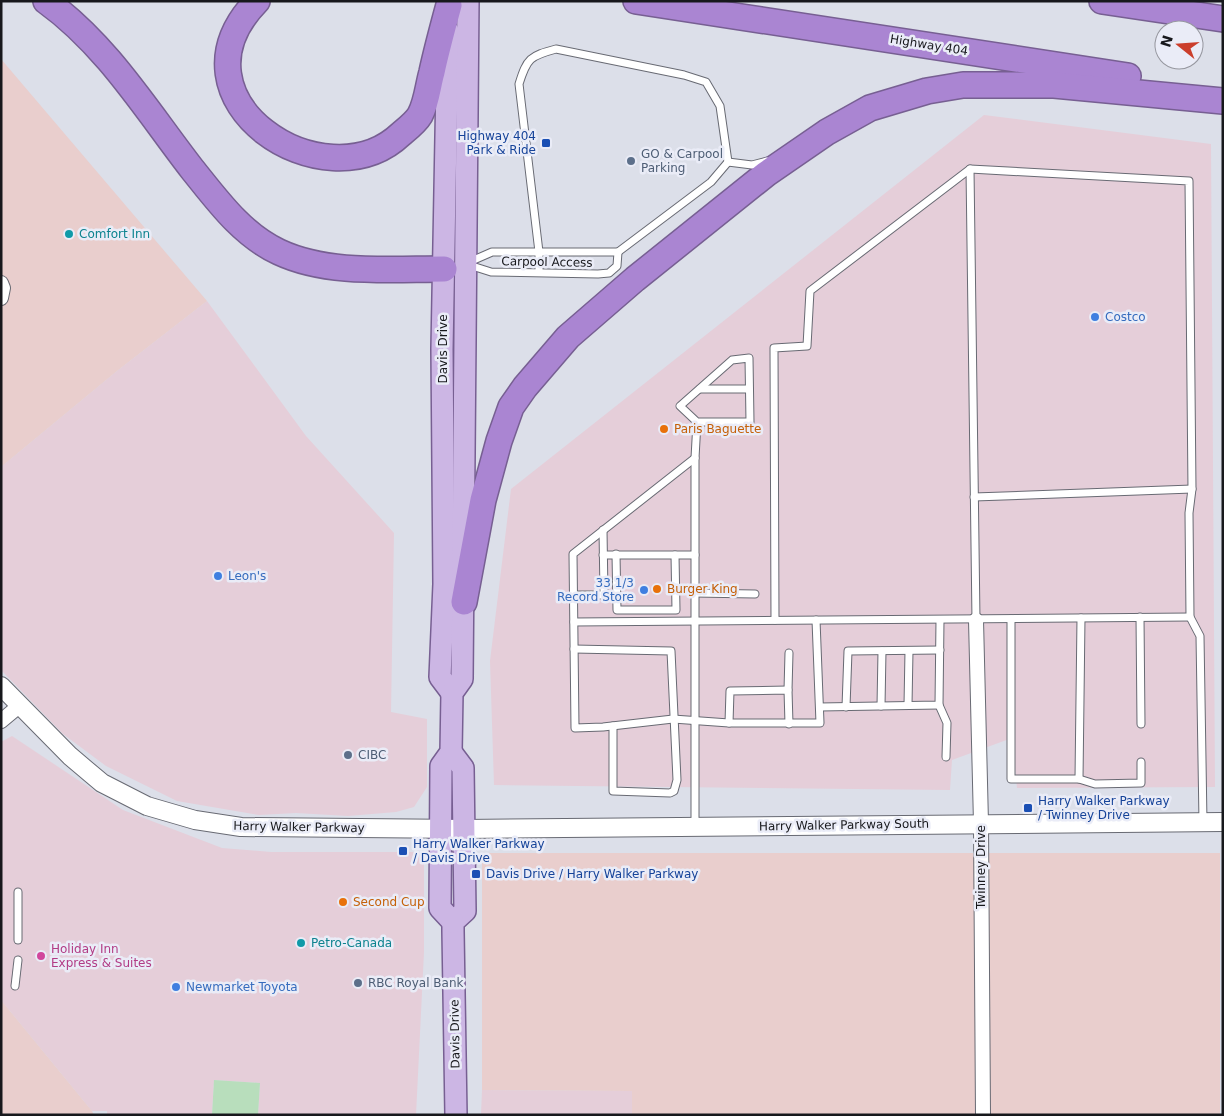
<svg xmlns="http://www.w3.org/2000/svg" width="1224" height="1116" font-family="'DejaVu Sans',sans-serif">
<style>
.commercial{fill:#e5ced9}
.industrial{fill:#e9cecd}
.green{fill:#b8debc}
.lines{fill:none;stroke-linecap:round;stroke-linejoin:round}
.service-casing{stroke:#686a73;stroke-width:9}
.minor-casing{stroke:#686a73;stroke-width:16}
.tertiary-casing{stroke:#686a73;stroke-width:20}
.primary-casing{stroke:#775f92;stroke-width:24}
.motorway-casing{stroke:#775f92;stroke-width:28}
.service{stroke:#fff;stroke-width:7}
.minor{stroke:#fff;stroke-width:14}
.tertiary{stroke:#fff;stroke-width:18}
.primary{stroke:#ccb6e4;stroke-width:21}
.motorway{stroke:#aa85d2;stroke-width:25}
.transit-dot{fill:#1a4fb4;stroke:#eaecf7;stroke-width:2}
.service-dot{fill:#5c6f8a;stroke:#eaecf7;stroke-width:2}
.culture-dot{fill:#0f9aa8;stroke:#eaecf7;stroke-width:2}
.shop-dot{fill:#3f7fe0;stroke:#eaecf7;stroke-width:2}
.food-dot{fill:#e8710a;stroke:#eaecf7;stroke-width:2}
.hotel-dot{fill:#d1479c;stroke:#eaecf7;stroke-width:2}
.labels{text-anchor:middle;stroke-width:5;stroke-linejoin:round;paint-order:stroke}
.street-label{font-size:12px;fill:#17181c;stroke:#eaecf7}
.transit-label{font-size:12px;fill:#164399;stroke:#eaecf7;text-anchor:start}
.service-label{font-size:12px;fill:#4e5e75;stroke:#eaecf7;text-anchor:start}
.culture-label{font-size:12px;fill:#0d838f;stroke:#eaecf7;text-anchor:start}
.shop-label{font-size:12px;fill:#366cbe;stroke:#eaecf7;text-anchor:start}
.food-label{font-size:12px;fill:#c56008;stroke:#eaecf7;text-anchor:start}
.hotel-label{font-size:12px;fill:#b23c85;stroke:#eaecf7;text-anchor:start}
</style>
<rect width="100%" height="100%" fill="#dcdfe9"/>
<g class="commercial">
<polygon points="984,115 1211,144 1215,787 1017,788 1012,738 952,760 950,790 494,785 490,661 511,489"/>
<polygon points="207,301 306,436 394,533 391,712 427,719 427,787 414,807 396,812 348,816 296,813 259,815 177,801 106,766 63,734 1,670 1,467 117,371"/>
<polygon points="12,736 123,810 222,848 271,852 424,852 424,952 416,1115 258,1115 260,1083 214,1080 212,1115 107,1115 107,1111 92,1111 1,1000 1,742"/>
<polygon points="482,1090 632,1091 632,1115 481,1115"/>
</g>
<g class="industrial">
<polygon points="1,59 207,301 117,371 1,467"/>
<polygon points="482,853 1220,853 1220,1115 632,1115 632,1091 482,1090"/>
<polygon points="1,1000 92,1111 94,1115 1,1115"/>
</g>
<polygon class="green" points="214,1080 260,1083 258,1115 212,1115"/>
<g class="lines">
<defs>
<g id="service">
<polyline points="728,162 752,165 767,161"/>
<polyline points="970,169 976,620"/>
<polyline points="469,262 492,252 618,252 711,182 728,162"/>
<polyline points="469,265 491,272 598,274 609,273 617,266 618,252"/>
<path d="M 539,272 L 539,252 L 519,84 C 527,58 530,56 556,49 L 684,75 L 706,82 L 720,106 L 728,162"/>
<polyline points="700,389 749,389"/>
<polyline points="695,458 573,554 575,728 603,727 673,719 729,723 820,723 816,620"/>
<polyline points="974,497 1192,489"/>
<polyline points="616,554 617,610 676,610 675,555"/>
<polyline points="603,555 695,555"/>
<polyline points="694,593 755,594"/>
<polyline points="574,595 604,595 603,530"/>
<polyline points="1140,617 1141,724"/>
<polyline points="1011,619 1011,779 1079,779 1081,618"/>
<polyline points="775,620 774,348 807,346 810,291 970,169 1189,181 1192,489 1189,513 1190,617 1200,636 1203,822"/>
<polyline points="574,622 1190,617"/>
<polyline points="574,649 671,651 677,780 674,791 670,793 613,791 613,726"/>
<polyline points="788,690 789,653"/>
<polyline points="908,705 909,651"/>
<polyline points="939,705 947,723 946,757"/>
<polyline points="881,706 882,651"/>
<polyline points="820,707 939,705 940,620"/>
<polyline points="846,707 848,651 940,650"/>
<polyline points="729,723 730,691 788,690 789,724"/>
<polyline points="1079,779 1095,784 1141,783 1141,762"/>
<polyline points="695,826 695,458 697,422 680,406 732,360 749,358 750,422 697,422"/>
<polyline points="18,940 18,892"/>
<polyline points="15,986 18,960"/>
</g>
<g id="minor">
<polyline points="1,283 3,288 1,298"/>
<polyline points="976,620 981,823 983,1115"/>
<polyline points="1,721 19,706"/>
</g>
<polyline id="tertiary" points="1,686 70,756 102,783 147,806 195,820 241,827 464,829 1223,822"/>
<g id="primary">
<polyline points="448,31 442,349 444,584 440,677 452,693"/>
<polyline points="451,752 463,768 465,911 453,922 453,931 456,1115"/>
<polyline points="453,922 440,908 441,766 451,752 452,693 462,679 468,1"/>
</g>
<g id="motorway">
<path d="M 46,1 C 107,45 147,111 192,169 C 217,200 242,235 279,252 C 328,275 391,269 444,269"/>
<path d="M 257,1 C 161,100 325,206 401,134 C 407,129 416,122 420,115 C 427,102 428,86 432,72 C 437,49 443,27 449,5"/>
<polyline points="636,1 1128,76"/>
<polyline points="1102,1 1223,19"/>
<polyline points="464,602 483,500 499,441 511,407 525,387 568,337 635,279 766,174 827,132 870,108 927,91 963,85 1054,85 1223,101"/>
</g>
</defs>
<use href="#service" class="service-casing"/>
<use href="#minor" class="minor-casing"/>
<use href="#tertiary" class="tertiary-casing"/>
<use href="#primary" class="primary-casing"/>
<use href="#motorway" class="motorway-casing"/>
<use href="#service" class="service"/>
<use href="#minor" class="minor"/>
<use href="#tertiary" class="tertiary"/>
<use href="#primary" class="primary"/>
<use href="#motorway" class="motorway"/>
</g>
<g class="transit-dot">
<rect x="541" y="138" width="10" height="10" rx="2.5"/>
<rect x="1023" y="803" width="10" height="10" rx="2.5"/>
<rect x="398" y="846" width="10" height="10" rx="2.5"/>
<rect x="471" y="869" width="10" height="10" rx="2.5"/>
</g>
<g class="service-dot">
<circle cx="631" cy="161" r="5"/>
<circle cx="348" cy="755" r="5"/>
<circle cx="358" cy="983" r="5"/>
</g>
<g class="culture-dot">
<circle cx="69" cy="234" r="5"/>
<circle cx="301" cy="943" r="5"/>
</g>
<g class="shop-dot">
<circle cx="1095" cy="317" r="5"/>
<circle cx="218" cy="576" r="5"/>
<circle cx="644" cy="590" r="5"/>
<circle cx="176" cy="987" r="5"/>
</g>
<g class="food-dot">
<circle cx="664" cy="429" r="5"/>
<circle cx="657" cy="589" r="5"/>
<circle cx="343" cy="902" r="5"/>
</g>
<circle class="hotel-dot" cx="41" cy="956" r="5"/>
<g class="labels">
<g class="street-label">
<text transform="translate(929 45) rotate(9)" y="4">Highway 404</text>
<text transform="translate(547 262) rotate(1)" y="4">Carpool Access</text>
<text transform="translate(443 349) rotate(-90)" y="4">Davis Drive</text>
<text transform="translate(844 825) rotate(-1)" y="4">Harry Walker Parkway South</text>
<text transform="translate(299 827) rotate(1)" y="4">Harry Walker Parkway</text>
<text transform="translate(981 867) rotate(-90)" y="4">Twinney Drive</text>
<text transform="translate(455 1034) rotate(-91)" y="4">Davis Drive</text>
</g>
<g class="transit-label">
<text x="536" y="140" text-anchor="end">Highway 404<tspan x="536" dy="14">Park &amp; Ride</tspan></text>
<text x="1038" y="805">Harry Walker Parkway<tspan x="1038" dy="14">/ Twinney Drive</tspan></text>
<text x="413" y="848">Harry Walker Parkway<tspan x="413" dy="14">/ Davis Drive</tspan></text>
<text x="486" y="878">Davis Drive / Harry Walker Parkway</text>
</g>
<g class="service-label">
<text x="641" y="158">GO &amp; Carpool<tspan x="641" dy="14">Parking</tspan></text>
<text x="358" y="759">CIBC</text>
<text x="368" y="987">RBC Royal Bank</text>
</g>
<g class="culture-label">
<text x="79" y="238">Comfort Inn</text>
<text x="311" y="947">Petro-Canada</text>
</g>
<g class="shop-label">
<text x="1105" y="321">Costco</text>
<text x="228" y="580">Leon's</text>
<text x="634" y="587" text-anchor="end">33 1/3<tspan x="634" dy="14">Record Store</tspan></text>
<text x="186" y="991">Newmarket Toyota</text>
</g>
<g class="food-label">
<text x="674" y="433">Paris Baguette</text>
<text x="667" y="593">Burger King</text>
<text x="353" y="906">Second Cup</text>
</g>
<g class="hotel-label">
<text x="51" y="953">Holiday Inn<tspan x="51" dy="14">Express &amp; Suites</tspan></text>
</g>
</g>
<rect width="1224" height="1116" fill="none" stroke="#17181c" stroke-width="5"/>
<g transform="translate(1179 45) rotate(287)"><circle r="24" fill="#eaecf7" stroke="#96979f"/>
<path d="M0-4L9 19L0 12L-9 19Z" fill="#cb3e2c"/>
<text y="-8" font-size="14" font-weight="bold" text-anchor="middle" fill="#17181c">N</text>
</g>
</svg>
